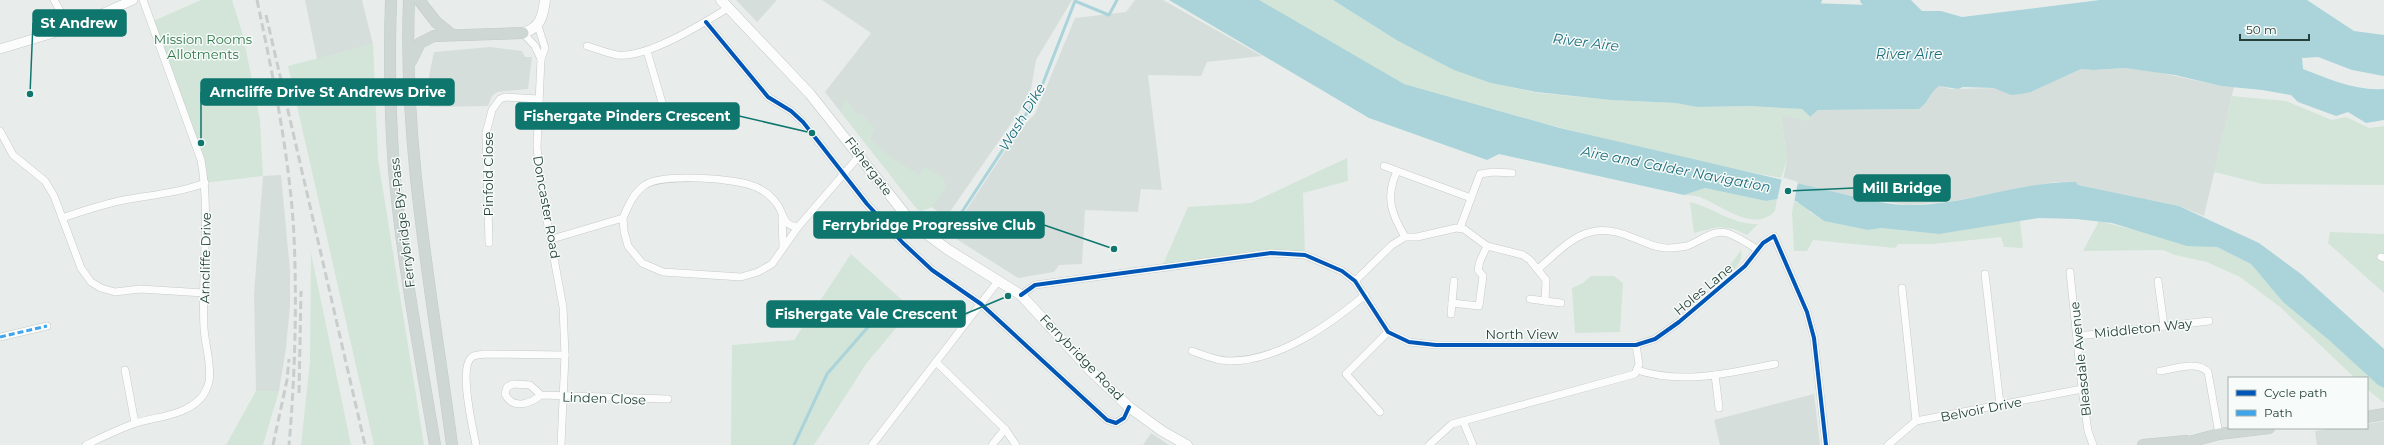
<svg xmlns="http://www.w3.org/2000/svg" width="2384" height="445" font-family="Montserrat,sans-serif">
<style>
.built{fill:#d6dedb}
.green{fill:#d2e5d8}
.water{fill:#aad4da}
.pier{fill:#e8edeb}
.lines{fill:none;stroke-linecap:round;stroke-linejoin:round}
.stream{stroke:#aad4da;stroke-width:3}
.canal{stroke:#aad4da;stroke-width:10}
.minor-casing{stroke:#c5cac8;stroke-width:8}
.tertiary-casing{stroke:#c5cac8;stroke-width:10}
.secondary-casing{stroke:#c3cac8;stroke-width:11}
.primary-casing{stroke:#c3cbc9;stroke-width:12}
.minor{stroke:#fcfcfc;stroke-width:7}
.tertiary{stroke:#fcfcfc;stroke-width:9}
.secondary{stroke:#fcfcfc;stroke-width:10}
.primary{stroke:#cfd7d5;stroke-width:11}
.rail{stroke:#c9cdcc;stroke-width:3;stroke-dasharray:8 4;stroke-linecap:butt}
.quiet{stroke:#3ea4ec;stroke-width:3;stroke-dasharray:6 3;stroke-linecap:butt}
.cycleway-casing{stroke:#f7fbf9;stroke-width:6}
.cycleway{stroke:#0057b8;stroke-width:4}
.labels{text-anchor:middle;stroke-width:3;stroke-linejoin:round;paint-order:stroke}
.park-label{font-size:13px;fill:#2f774a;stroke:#f7fbf9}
.street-label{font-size:13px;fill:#254139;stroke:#f7fbf9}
.water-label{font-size:14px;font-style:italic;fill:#1f6f7d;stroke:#f7fbf9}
.leader{fill:none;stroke:#0f766e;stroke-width:1.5}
.callout-dot{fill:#0f766e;stroke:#f7fbf9;stroke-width:1.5}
.callout{fill:#0f766e;stroke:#0f766e;stroke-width:1.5}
.callout-label{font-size:14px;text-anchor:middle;font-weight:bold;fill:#fff}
</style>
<rect width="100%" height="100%" fill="#e8edeb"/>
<g class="built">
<polygon points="305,0 362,0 373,44 317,59"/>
<polygon points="736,0 777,0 757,22"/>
<polygon points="822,0 1072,0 1036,60 1031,89 1019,112 938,229 935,225 941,214 932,207 921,211 917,209 825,92 871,33"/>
<polygon points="1135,0 1163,0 1262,56 1207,62 1201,76 1148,75 1162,190 1141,189 1138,212 1085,210 1082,264 1059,265 1054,272 1018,278 950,235 1018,131 1035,114 1075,18 1126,12"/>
<polygon points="490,47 522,51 525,57 532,57 528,89 497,92 492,96 488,106 430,107 429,76 434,52"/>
<polygon points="2125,68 2148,70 2221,86 2234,87 2204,216 2179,206 2078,185 2075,182 2054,182 1948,202 1906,205 1820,190 1783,180 1787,160 1781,115 1810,117 1818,110 1919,109 1930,97 1932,90 1939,86 1951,89 1994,88 2031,92 2081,69 2093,70"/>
<polygon points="281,175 290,270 290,306 286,348 279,391 256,391 254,294 263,176"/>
<polygon points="1814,394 1820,445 1720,445 1714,420"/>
<polygon points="2384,421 2384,445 2317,445 2315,431 2336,428 2367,428 2367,424"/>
<polygon points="1151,433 1169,445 1143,445"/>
</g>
<g class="green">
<polygon points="201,0 232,0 243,35 260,120 263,176 205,183 201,160 151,22"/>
<path d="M 1257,0 L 1333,0 L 1398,41 L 1431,58 L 1491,83 L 1538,93 L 1611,100 L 1676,103 L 1697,107 L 1749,106 L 1802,109 L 1810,118 L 1807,121 L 1781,115 L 1787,160 L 1781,178 C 1654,154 1529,120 1404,84 L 1380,73 Z"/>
<polygon points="373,44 378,159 424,445 374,445 288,66"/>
<polygon points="2232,96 2286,101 2332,120 2346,117 2369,128 2384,126 2384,185 2263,184 2214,172"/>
<polygon points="845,98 858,115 862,114 875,129 870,138 886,154 919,175 925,167 944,178 946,188 932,207 921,211 917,209 841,112"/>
<polygon points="1347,158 1348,181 1303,193 1305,255 1271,253 1161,269 1188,207 1251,203"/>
<path d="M 1705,188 L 1766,201 L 1777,199 L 1775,211 C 1755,233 1722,206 1702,198 C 1697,195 1690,196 1684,195 Z"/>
<polygon points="1794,201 1806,206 1810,212 1824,221 1868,230 1881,228 1939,234 2020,220 2023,248 2004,247 2001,237 1933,244 1898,244 1895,248 1813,240 1807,251 1794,251 1792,213"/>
<path d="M 1690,202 C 1714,208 1733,225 1758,224 L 1747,235 L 1734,229 L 1718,227 L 1694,233 Z"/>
<polygon points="2099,221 2166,238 2177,243 2217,247 2251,264 2283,302 2330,341 2378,385 2384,388 2384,403 2367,389 2367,378 2355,378 2280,307 2240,277 2207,262 2175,255 2163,250 2083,251"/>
<polygon points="2330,232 2384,234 2384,293 2328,243"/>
<path d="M 1741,250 C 1745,265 1727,275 1717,283 Z"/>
<polygon points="311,253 351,445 301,445 310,362"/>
<polygon points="851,254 912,309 866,364 814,445 731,445 732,345 794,340"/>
<polygon points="1591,276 1614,276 1623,283 1620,332 1575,333 1572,288 1583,283"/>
<polygon points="256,391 279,391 263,445 226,445"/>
</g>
<g class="water">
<path d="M 1169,0 L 1259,0 L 1404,84 L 1560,128 L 1869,200 C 1881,202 1893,205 1905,205 C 1963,207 2018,181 2076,182 L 2078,185 L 2179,206 L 2259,243 L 2301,274 L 2384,349 L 2384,388 L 2378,385 L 2330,341 L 2283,302 L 2251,264 L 2217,247 L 2187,246 L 2112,223 L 2076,219 L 2039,218 L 1939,234 L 1881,228 L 1868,230 L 1824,221 L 1796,201 L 1777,199 L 1766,201 L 1705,188 L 1684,195 L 1499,154 L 1487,160 L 1369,118 Z"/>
<path d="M 1333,0 L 1810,0 L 1810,3 L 1869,5 L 1874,0 L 1911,0 L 1922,11 L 1941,11 L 1962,17 L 2100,0 L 2307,0 L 2354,31 L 2384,35 L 2384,76 L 2352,70 L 2318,57 L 2302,58 L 2303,69 C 2329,79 2355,91 2384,89 L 2384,120 L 2366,123 L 2348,112 L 2336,116 L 2298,102 L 2291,95 L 2262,90 L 2221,86 L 2175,75 L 2125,68 L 2093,70 L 2081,69 L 2031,92 L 2021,94 L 2011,95 L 1994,88 L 1963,87 L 1958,89 L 1939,86 C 1930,92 1929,102 1919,109 L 1818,110 L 1810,117 L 1802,109 L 1749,106 L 1697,107 L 1676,103 L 1611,100 L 1536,92 L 1491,83 L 1454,70 L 1398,41 Z"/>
</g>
<polygon class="pier" points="1782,177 1798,182 1794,203 1777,201"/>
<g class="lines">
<g class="stream">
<polyline points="950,230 1038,96 1075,1 1109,15 1117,0"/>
<polyline points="794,445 827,374 874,320"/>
</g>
<g class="canal">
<polyline points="1865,0 1871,3"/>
<polyline points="1810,3 1817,0"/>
</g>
<defs>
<g id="minor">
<polyline points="54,0 70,28"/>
<polyline points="706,22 768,97 791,111 803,122 867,204 903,243 932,270 981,304 1107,420 1116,423 1124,418 1129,407"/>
<polyline points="538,26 545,48 541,59"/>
<polyline points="523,33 535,46 541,59 537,147 541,188 563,307 565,355 561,445"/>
<path d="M 587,46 C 597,49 607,53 617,55 C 646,59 702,24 728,8"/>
<polyline points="647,51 663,106"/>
<polyline points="0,131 13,155 45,181 54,196 81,268 91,282 101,288 115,292 140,289 204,293"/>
<polyline points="1384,166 1471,198"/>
<path d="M 1397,171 C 1385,197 1391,213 1405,237"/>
<path d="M 62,218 C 83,211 103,204 124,200 C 152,195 178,193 205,183"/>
<path d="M 623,218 C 628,206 634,192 645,185 C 662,173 737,178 756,187 C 765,191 774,199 779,207 C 784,217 784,226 798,227"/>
<polyline points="782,218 783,247"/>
<polyline points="1460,228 1480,174 1493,172 1512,173"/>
<polyline points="552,239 623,218 624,231 628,246 642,263 663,272 741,277 758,272 772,264 798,227 860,155"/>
<polyline points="489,243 486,133 492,110 500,99 505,97 539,99"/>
<polyline points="2381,257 2384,258"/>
<path d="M 1538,269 C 1568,243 1588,218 1631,237 C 1643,241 1656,249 1669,248 C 1675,248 1681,247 1687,246 C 1699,242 1713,229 1727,233 C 1737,236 1748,244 1757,249"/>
<polyline points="2070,272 2082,389 2088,431 2093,445"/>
<polyline points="1985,274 2000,404"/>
<polyline points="1355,281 1392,245 1405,237 1417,237 1456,228 1464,229 1487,246 1523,255 1530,260 1546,280 1545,301"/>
<polyline points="2158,281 2164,326"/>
<polyline points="1902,288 1916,421"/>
<polyline points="1021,295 1035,285 1271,253 1305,255 1342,271 1355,281 1388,332 1409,342 1436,345 1636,345 1655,339 1679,322 1745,266 1763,243 1774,236 1807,312 1814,338 1826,445"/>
<polyline points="1530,299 1561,303"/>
<polyline points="1452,303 1479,306 1483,276 1478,270 1480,261 1487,246"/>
<polyline points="1451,314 1454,281"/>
<polyline points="2078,336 2209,321"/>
<polyline points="0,337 47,326"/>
<path d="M 1192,351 C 1204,355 1216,361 1230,361 C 1279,361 1329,325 1365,295"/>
<polyline points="936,362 1005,429 1016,445"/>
<polyline points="125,370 135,423"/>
<path d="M 1637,370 C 1683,385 1730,373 1775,364"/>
<path d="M 2160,371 C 2174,369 2198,360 2208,372 L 2219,434"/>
<polyline points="1715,375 1719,408"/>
<path d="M 541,395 L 530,385 L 513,384 L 507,387 L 505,394 C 513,410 530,404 541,395 L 668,399"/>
<polyline points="1380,412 1346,374 1388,332"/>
<polyline points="1463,421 1473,445"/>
<path d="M 86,445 C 102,437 117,430 133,424 C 156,416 183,417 201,398 C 204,395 208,386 209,382 C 212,364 205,346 204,328 C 201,271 211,216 201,160 L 143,0"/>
<path d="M 476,445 C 473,429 458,367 472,357 C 474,355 480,355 484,354 L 565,355"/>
<polyline points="872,445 999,280"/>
<polyline points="992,445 1005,429"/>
<polyline points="1429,445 1452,424 1635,374 1639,364 1636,345"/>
<polyline points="1888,445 1916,421 2082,389"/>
</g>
<polyline id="tertiary" points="0,49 70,28 133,0"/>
<g id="secondary">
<polyline points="721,0 810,94 912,223 947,249 1021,295 1090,370 1129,407 1162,431 1187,445"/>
<path d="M 523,33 C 540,28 543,17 545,0"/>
</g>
<g id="primary">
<path d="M 391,0 C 389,56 390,114 394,169 C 402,262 420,354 435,445"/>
<path d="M 409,0 C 403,148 433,299 452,445"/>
<polyline points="419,0 436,22 451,34"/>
<polyline points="411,61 420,43 434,36 523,33"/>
<polyline points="2367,417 2384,414"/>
<polyline points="2143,445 2186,441"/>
<polyline points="2178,445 2219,434 2269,428"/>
</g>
</defs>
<use href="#minor" class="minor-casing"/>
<use href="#tertiary" class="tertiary-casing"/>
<use href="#secondary" class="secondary-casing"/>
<use href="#primary" class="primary-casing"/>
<use href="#minor" class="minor"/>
<use href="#tertiary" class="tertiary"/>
<use href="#secondary" class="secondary"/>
<use href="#primary" class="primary"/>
<g class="rail">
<path d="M 257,0 C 273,76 290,158 294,236 C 297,306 295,376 289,445"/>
<polyline points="266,15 365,445"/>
<polyline points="299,393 301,291"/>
<polyline points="273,445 287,380 289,359"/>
</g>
<polyline class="quiet" points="0,337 47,326"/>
<defs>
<g id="cycleway">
<polyline points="706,22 768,97 791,111 803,122 867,204 903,243 932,270 981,304 1107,420 1116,423 1124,418 1129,407"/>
<polyline points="1021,295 1035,285 1271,253 1305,255 1342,271 1355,281 1388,332 1409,342 1436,345 1636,345 1655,339 1679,322 1745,266 1763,243 1774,236 1807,312 1814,338 1826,445"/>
</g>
</defs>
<use href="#cycleway" class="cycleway-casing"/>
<use href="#cycleway" class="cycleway"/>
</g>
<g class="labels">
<g class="park-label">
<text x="203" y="44">Mission Rooms<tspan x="203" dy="15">Allotments</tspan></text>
</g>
<g class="street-label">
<text transform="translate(869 166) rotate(53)" y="5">Fishergate</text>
<text transform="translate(488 174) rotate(-90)" y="5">Pinfold Close</text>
<text transform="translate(547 207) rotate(80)" y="5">Doncaster Road</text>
<text transform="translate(402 223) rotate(-97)" y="5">Ferrybridge By-Pass</text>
<text transform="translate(205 258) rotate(-89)" y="5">Arncliffe Drive</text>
<text transform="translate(1703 289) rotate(-40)" y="5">Holes Lane</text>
<text transform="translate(2143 328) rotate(-6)" y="5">Middleton Way</text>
<text x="1522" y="339">North View</text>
<text transform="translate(1082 357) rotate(46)" y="5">Ferrybridge Road</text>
<text transform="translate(2080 359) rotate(-96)" y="5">Bleasdale Avenue</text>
<text transform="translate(604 398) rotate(2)" y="5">Linden Close</text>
<text transform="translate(1981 409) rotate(-11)" y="5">Belvoir Drive</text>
</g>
<g class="water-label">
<text transform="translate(1586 42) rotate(7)" y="5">River Aire</text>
<text x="1909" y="59">River Aire</text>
<text transform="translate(1022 117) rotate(-59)" y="5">Wash Dike</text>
<text transform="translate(1676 169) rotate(11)" y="5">Aire and Calder Navigation</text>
</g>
</g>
<path class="leader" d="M30 94L33 23M201 143L201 92M812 133L739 116M1788 191L1854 188M1114 249L1044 225M1008 296L965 314"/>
<g class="callout-dot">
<circle cx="30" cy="94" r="4"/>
<circle cx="201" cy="143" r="4"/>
<circle cx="812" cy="133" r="4"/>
<circle cx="1788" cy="191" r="4"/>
<circle cx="1114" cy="249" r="4"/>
<circle cx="1008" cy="296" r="4"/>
</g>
<g class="callout">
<rect x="33" y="10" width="93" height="26" rx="4"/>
<rect x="201" y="79" width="253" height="26" rx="4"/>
<rect x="516" y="103" width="223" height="26" rx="4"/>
<rect x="1854" y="175" width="96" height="26" rx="4"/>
<rect x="814" y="212" width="230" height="26" rx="4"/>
<rect x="767" y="301" width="198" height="26" rx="4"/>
</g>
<g class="callout-label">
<text x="79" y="28">St Andrew</text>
<text x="328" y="97">Arncliffe Drive St Andrews Drive</text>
<text x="627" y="121">Fishergate Pinders Crescent</text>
<text x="1902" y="193">Mill Bridge</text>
<text x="929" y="230">Ferrybridge Progressive Club</text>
<text x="866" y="319">Fishergate Vale Crescent</text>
</g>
<rect x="2228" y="377" width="140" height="52" fill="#f7fbf9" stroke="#a3b1ac"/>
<rect x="2236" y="390" width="20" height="6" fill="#0057b8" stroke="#a3b1ac"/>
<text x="2264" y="397" font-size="12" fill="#254139">Cycle path</text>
<rect x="2236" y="410" width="20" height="6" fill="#3ea4ec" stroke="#a3b1ac"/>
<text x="2264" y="417" font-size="12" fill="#254139">Path</text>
<path d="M2240 34v6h69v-6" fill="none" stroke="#254139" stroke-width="2"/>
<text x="2246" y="34" font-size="12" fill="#254139" stroke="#f7fbf9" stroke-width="3" paint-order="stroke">50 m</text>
</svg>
